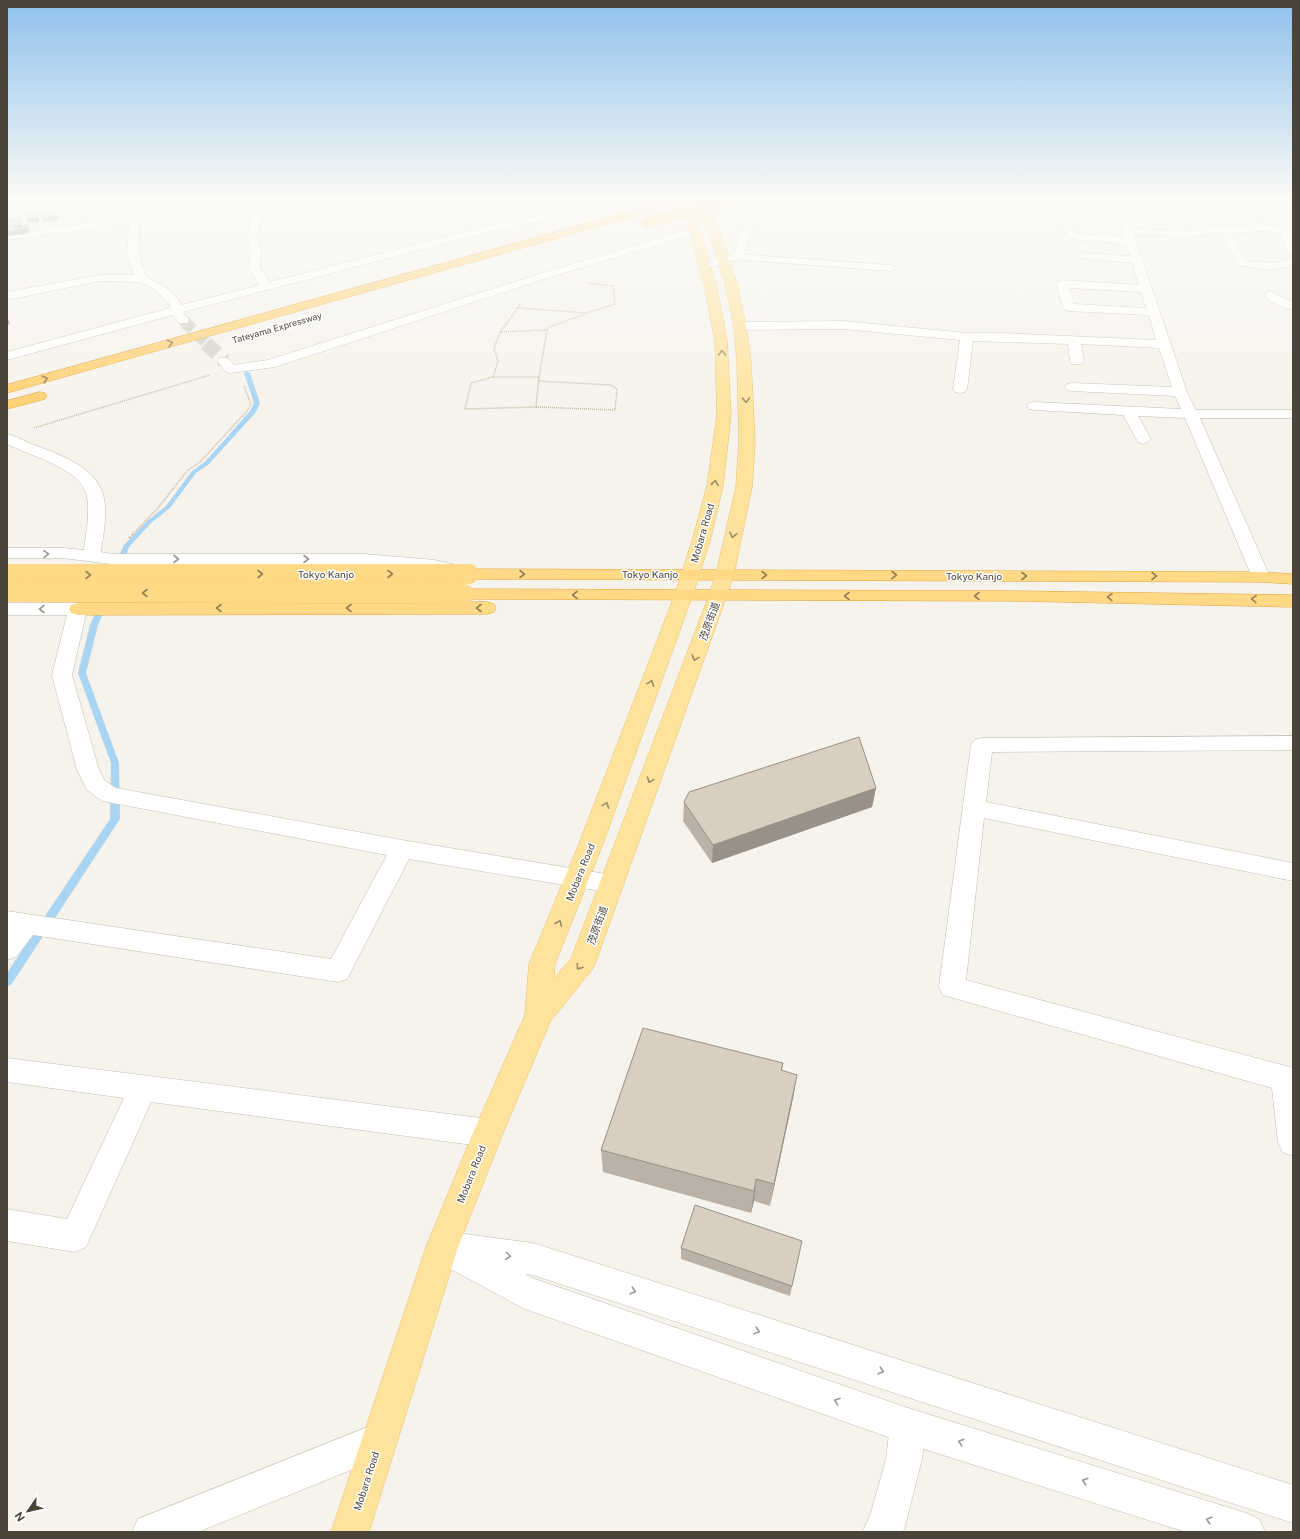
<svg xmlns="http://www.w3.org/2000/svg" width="1300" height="1539" font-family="'Public Sans','Noto Sans JP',sans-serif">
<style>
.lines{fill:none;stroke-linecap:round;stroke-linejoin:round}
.stream{fill:#a9d4f2;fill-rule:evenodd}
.minor-tunnel-far1{stroke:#d4d0c8;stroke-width:12;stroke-dasharray:12 5.5;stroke-linecap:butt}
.minor-tunnel{stroke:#d4d0c8;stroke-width:15;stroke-dasharray:15 8;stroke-linecap:butt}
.minor-casing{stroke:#c2bbae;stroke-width:1}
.tertiary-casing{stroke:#c2bbae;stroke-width:1}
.primary-casing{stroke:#e6c16a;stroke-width:1}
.trunk-casing{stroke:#e0a43c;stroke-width:1}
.motorway-casing{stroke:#e0a43c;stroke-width:1}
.path-far1{stroke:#c4b79f;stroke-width:1.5;stroke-dasharray:1 1;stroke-linecap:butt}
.path{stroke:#c4b79f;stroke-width:2;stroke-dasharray:2 2;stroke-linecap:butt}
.minor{fill:#fff;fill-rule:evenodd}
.tertiary{fill:#fff;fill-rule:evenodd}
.primary{fill:#ffe39c;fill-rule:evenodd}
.trunk{fill:#ffd985;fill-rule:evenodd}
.motorway{fill:#ffcf6e;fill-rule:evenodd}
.trunk-bridge-casing{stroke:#e0a43c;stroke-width:20;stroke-linecap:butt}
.motorway-bridge-casing{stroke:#e0a43c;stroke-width:12;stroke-linecap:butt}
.trunk-bridge{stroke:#ffd985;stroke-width:20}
.motorway-bridge{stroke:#ffcf6e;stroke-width:12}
.wall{fill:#bab2a6}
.shaded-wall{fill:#979187}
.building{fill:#d8cfc1;stroke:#979187}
.oneway{stroke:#937c4e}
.oneway2{stroke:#9c8c66}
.oneway3{stroke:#9c9892}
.oneway4{stroke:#938057}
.labels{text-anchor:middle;stroke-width:3;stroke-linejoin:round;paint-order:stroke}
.far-street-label{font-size:9px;fill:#4b4439;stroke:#fff}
.street-label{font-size:10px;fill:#4b4439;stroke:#fff}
</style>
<rect width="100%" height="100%" fill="#f6f3ec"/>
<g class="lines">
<g class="stream">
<polygon points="247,371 250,373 260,403 256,412 209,464 196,473 170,508 151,523 129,547 122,567 116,567 115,565 124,545 147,521 166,506 192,471 205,462 250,411 254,403 244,373"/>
<polygon points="100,603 106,603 107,605 98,625 86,673 119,763 120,819 11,985 7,986 7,973 110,819 111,763 78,673 90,625"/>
</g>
<polyline class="minor-tunnel-far1" points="184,321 207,344"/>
<polyline class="minor-tunnel" points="206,343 224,361"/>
<defs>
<g id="minor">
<path d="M 122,199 L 132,199 L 133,211 L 180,204 L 222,211 L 253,209 L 254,199 L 264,199 L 264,203 L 316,199 L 348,199 L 347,201 L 343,202 L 263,210 L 257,237 L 261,249 L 260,268 L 270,282 L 492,225 L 534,217 L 611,199 L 626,199 L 625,201 L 534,223 L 493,231 L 183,312 L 189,320 L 187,323 L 179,323 L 173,315 L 7,360 L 7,352 L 170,308 L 169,303 L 151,287 L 139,282 L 100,281 L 7,300 L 7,292 L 100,275 L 134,275 L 127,255 L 129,224 L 7,240 L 7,234 L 127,218 L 122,211 ZM 180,210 L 222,217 L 252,215 L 247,237 L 251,249 L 248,268 L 260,285 L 181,305 C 179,294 156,281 146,277 L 139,255 L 139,220 L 137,217 Z"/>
<path d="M 1060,199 L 1070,199 L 1072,223 L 1076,234 L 1124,237 L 1112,199 L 1122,199 L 1132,229 C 1153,229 1173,231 1194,230 C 1214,229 1272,217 1288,230 C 1295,235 1293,249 1293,256 L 1287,253 L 1280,234 L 1264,231 L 1230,233 L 1247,261 L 1275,263 L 1293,259 L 1293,266 L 1268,270 L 1239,265 L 1220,234 L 1190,236 L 1134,235 L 1187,392 L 1196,410 L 1293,410 L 1293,418 L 1200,418 L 1270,577 L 1267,581 L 1261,582 L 1255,581 L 1252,577 L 1185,418 L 1138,416 L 1151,439 L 1148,442 L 1143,444 L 1138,442 L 1123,415 L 1034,410 L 1029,409 L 1027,406 L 1029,403 L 1034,402 L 1181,409 L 1175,396 L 1072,391 L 1067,390 L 1065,387 L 1067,384 L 1072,383 L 1172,387 L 1159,348 L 1081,344 L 1084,361 L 1082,364 L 1072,364 L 1070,361 L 1068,344 L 973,341 L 967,389 L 965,392 L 960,393 L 955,392 L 953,389 L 960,340 L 844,329 L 740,330 L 736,329 L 734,326 L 736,323 L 740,322 L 844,321 L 967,333 L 1002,333 L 1156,340 L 1149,315 L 1069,311 L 1065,310 L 1063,307 L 1056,284 L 1058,282 L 1062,280 L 1139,285 L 1132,263 L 1081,258 L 1079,256 L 1085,253 L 1130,256 L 1126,244 L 1069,239 L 1063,228 ZM 1069,288 L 1141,292 L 1146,308 L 1074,304 Z"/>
<path d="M 696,230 L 700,231 L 701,233 L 700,235 L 684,237 L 541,280 L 275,367 L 231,373 L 226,372 L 217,361 L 219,358 C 227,356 229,359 234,365 L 268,360 L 533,276 L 679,232 Z"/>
<polygon points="735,254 890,265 894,266 896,268 894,270 890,271 731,259 729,257"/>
<path d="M 1270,291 L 1293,302 L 1293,310 C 1283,307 1270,304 1264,295 L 1266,292 Z"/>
<path d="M 7,434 C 16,436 24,441 32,444 C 57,454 91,464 102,491 C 109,510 103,534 101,552 L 112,554 L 364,554 L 435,560 L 460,566 L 463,570 L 460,574 L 454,575 L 434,570 L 364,564 L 112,564 L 62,558 L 7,558 L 7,548 L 62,548 L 84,550 C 86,532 91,511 86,493 C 79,468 28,455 7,444 Z"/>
<polygon points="7,603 78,603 85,605 87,609 72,675 99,770 104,780 116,788 402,840 612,875 621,877 624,884 621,891 612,893 409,859 347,979 338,982 33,935 16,957 7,960 7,911 331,959 387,855 102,801 87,790 77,770 52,675 67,615 7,615"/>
<polygon points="1293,736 1293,750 992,752 986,802 1293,863 1293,881 984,818 966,980 1293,1068 1293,1156 1282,1152 1278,1142 1272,1088 943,995 939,987 971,745 974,740 982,738"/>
<polygon points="7,1058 488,1119 498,1123 503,1133 498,1143 488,1147 151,1102 86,1247 75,1252 7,1241 7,1209 67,1219 124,1098 7,1082"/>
<polygon points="908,1408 921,1413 926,1426 922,1459 905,1526 903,1532 862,1532 870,1516 886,1459 890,1426 895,1413"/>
<polygon points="380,1422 393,1427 398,1440 393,1453 198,1532 132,1532 138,1519"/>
</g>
<g id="tertiary">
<polygon points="751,199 761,199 744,255 739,259 704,269 700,268 698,266 700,264 731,255 735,252"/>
<polygon points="442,1231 533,1243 1293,1485 1293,1523 533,1275 525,1274 532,1278 908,1408 1246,1513 1259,1519 1265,1532 1186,1532 908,1444 525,1309 443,1265 442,1263 431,1258 426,1247 431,1236"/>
</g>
<polygon id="primary" points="681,199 691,199 717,288 727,341 731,415 723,486 710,541 693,594 604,841 555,964 554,978 571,959 709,595 716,574 736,487 739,442 737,361 734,326 725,284 698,199 708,199 737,284 746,326 751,361 755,442 752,487 734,574 727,595 595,964 591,971 550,1022 503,1133 458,1247 369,1532 331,1532 426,1247 473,1133 525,1015 529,964 580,841 675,594 692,541 707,486 717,415 715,341 705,288"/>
<g id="trunk">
<polygon points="469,569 1261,572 1293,574 1293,584 1261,582 469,579 463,578 460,574 463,570"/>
<polygon points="464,589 1016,591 1293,595 1293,607 1016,601 464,599 458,598 455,594 458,590"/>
<polygon points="487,602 494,604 496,608 494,612 487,614 78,615 71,613 69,609 71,605 78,603"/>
</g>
<g id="motorway">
<polygon points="657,204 662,207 661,209 7,393 7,385"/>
<polygon points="40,392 45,393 47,396 45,399 7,409 7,401"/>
</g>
</defs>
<use href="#minor" class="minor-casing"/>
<use href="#tertiary" class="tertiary-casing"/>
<use href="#primary" class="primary-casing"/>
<use href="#trunk" class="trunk-casing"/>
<use href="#motorway" class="motorway-casing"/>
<g class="path-far1">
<polyline points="520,304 518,308 587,313 615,304 613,286 588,283"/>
<polyline points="518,308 500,332 547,330 549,327 585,314"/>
<polyline points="500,332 494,349 498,361 493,377 539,377 547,330"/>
<polyline points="493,377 471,383 465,409 536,407 539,377"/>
<polyline points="536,407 615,410 617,389 611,385 538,381"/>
<polyline points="34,428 210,375"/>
<polyline points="132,535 158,508 187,471 200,462 247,411 251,404 244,386"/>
</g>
<polyline class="path" points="129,538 133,534"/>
<use href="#minor" class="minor"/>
<use href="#tertiary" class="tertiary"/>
<use href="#primary" class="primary"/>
<use href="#trunk" class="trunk"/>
<use href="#motorway" class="motorway"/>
<defs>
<g id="trunk-bridge">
<polyline points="7,574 469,574"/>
<polyline points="7,592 464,594"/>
</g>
<polyline id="motorway-bridge" points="647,222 731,199"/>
</defs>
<use href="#trunk-bridge" class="trunk-bridge-casing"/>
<use href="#motorway-bridge" class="motorway-bridge-casing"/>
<use href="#trunk-bridge" class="trunk-bridge"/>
<use href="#motorway-bridge" class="motorway-bridge"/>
</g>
<g class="wall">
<polygon points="876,788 872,807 712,863 683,821 684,802"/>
<polygon points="783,1063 782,1071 797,1075 793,1098 770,1206 754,1201 751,1213 603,1172 601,1150"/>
<polygon points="802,1241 790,1296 681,1259 681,1248"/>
</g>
<g class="shaded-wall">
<polygon points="37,214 39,218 39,222 28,223 27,219"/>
<polygon points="58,216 59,220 43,222 42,218"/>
<polygon points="20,218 23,229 28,226 30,233 7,236 7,232"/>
<polygon points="8,319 10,324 7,325 7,320"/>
<polygon points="876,788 872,807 712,863 713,845"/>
<polygon points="797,1075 793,1098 770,1206 774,1184"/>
<polygon points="756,1179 754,1201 751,1213 754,1191"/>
</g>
<g class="building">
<polygon points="51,213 56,213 58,216 42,218 39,214"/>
<polygon points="37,214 37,218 27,219 27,215"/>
<polygon points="20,218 21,225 14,226 15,228 28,226 28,228 7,232 7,227 10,226 7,226 7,220"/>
<polygon points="859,737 876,788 713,845 684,802 689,792"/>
<polygon points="643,1028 783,1063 781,1070 797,1075 774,1184 756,1179 754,1191 601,1150"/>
<polygon points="695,1205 802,1241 792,1286 681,1248"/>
</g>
<defs><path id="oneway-chevron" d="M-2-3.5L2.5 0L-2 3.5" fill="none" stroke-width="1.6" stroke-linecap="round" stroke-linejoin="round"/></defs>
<g class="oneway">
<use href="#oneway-chevron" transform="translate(170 343) rotate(-16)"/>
<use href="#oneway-chevron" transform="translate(45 379) rotate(-16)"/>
</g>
<g class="oneway2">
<use href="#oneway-chevron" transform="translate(722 353) rotate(-92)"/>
<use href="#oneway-chevron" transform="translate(746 400) rotate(88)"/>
<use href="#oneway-chevron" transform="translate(715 483) rotate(-81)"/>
<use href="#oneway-chevron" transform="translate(733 535) rotate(102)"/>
<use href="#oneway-chevron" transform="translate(695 658) rotate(110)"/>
<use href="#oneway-chevron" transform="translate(651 683) rotate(-70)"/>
<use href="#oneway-chevron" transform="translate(650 780) rotate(110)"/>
<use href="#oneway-chevron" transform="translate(606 805) rotate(-70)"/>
<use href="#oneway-chevron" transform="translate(559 923) rotate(-68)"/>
<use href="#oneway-chevron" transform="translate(579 967) rotate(125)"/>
</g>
<g class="oneway3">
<use href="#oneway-chevron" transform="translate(46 554) rotate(-1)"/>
<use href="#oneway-chevron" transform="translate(176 559)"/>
<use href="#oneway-chevron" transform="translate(306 559)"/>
<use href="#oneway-chevron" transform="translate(42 609) rotate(180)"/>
<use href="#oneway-chevron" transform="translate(508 1256) rotate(7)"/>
<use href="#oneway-chevron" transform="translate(633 1291) rotate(18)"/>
<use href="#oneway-chevron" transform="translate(757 1331) rotate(18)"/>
<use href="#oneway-chevron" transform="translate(881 1371) rotate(18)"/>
<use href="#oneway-chevron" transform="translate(837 1401) rotate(-161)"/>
<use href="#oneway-chevron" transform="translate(961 1442) rotate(-163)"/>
<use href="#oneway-chevron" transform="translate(1085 1481) rotate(-163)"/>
<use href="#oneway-chevron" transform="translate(1209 1520) rotate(-163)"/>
</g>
<g class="oneway4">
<use href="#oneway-chevron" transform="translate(260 574)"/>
<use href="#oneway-chevron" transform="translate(390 574)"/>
<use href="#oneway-chevron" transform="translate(522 574)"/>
<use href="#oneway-chevron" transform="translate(88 575)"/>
<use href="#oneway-chevron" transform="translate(764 575)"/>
<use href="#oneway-chevron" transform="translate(894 575)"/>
<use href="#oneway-chevron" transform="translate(1024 576)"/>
<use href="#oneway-chevron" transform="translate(1154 576)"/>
<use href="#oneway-chevron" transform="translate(145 593) rotate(-180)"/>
<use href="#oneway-chevron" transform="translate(575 595) rotate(-180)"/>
<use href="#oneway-chevron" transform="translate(847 596) rotate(-180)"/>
<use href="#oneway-chevron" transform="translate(977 596) rotate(-180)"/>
<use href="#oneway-chevron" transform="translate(1110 597) rotate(-179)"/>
<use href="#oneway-chevron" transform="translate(1254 599) rotate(-178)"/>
<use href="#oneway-chevron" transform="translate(219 608) rotate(180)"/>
<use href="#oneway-chevron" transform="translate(349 608) rotate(180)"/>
<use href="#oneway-chevron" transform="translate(479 608) rotate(180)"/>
</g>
<linearGradient id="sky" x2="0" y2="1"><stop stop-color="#8fc1ec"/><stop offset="0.48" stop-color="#fbfaf6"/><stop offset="1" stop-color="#fbfaf6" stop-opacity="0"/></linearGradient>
<rect width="1300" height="414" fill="url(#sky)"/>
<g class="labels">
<g class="far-street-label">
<text transform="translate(277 328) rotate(-16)" y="3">Tateyama Expressway</text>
</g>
<g class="street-label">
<text transform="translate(702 533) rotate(-74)" y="4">Mobara Road</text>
<text x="326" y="578">Tokyo Kanjo</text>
<text x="650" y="578">Tokyo Kanjo</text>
<text x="974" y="580">Tokyo Kanjo</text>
<text transform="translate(709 621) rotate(-70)" y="4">茂原街道</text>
<text transform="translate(580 872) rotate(-68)" y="4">Mobara Road</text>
<text transform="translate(597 925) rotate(-70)" y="4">茂原街道</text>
<text transform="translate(471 1174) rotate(-68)" y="4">Mobara Road</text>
<text transform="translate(366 1481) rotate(-72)" y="4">Mobara Road</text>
</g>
</g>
<rect width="1300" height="1539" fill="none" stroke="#4b4439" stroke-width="16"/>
<g transform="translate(28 1511) rotate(236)" stroke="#ffffff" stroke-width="3" paint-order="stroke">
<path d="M0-3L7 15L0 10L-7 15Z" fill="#4b4439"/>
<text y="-6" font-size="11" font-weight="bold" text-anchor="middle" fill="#4b4439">N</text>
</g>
</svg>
